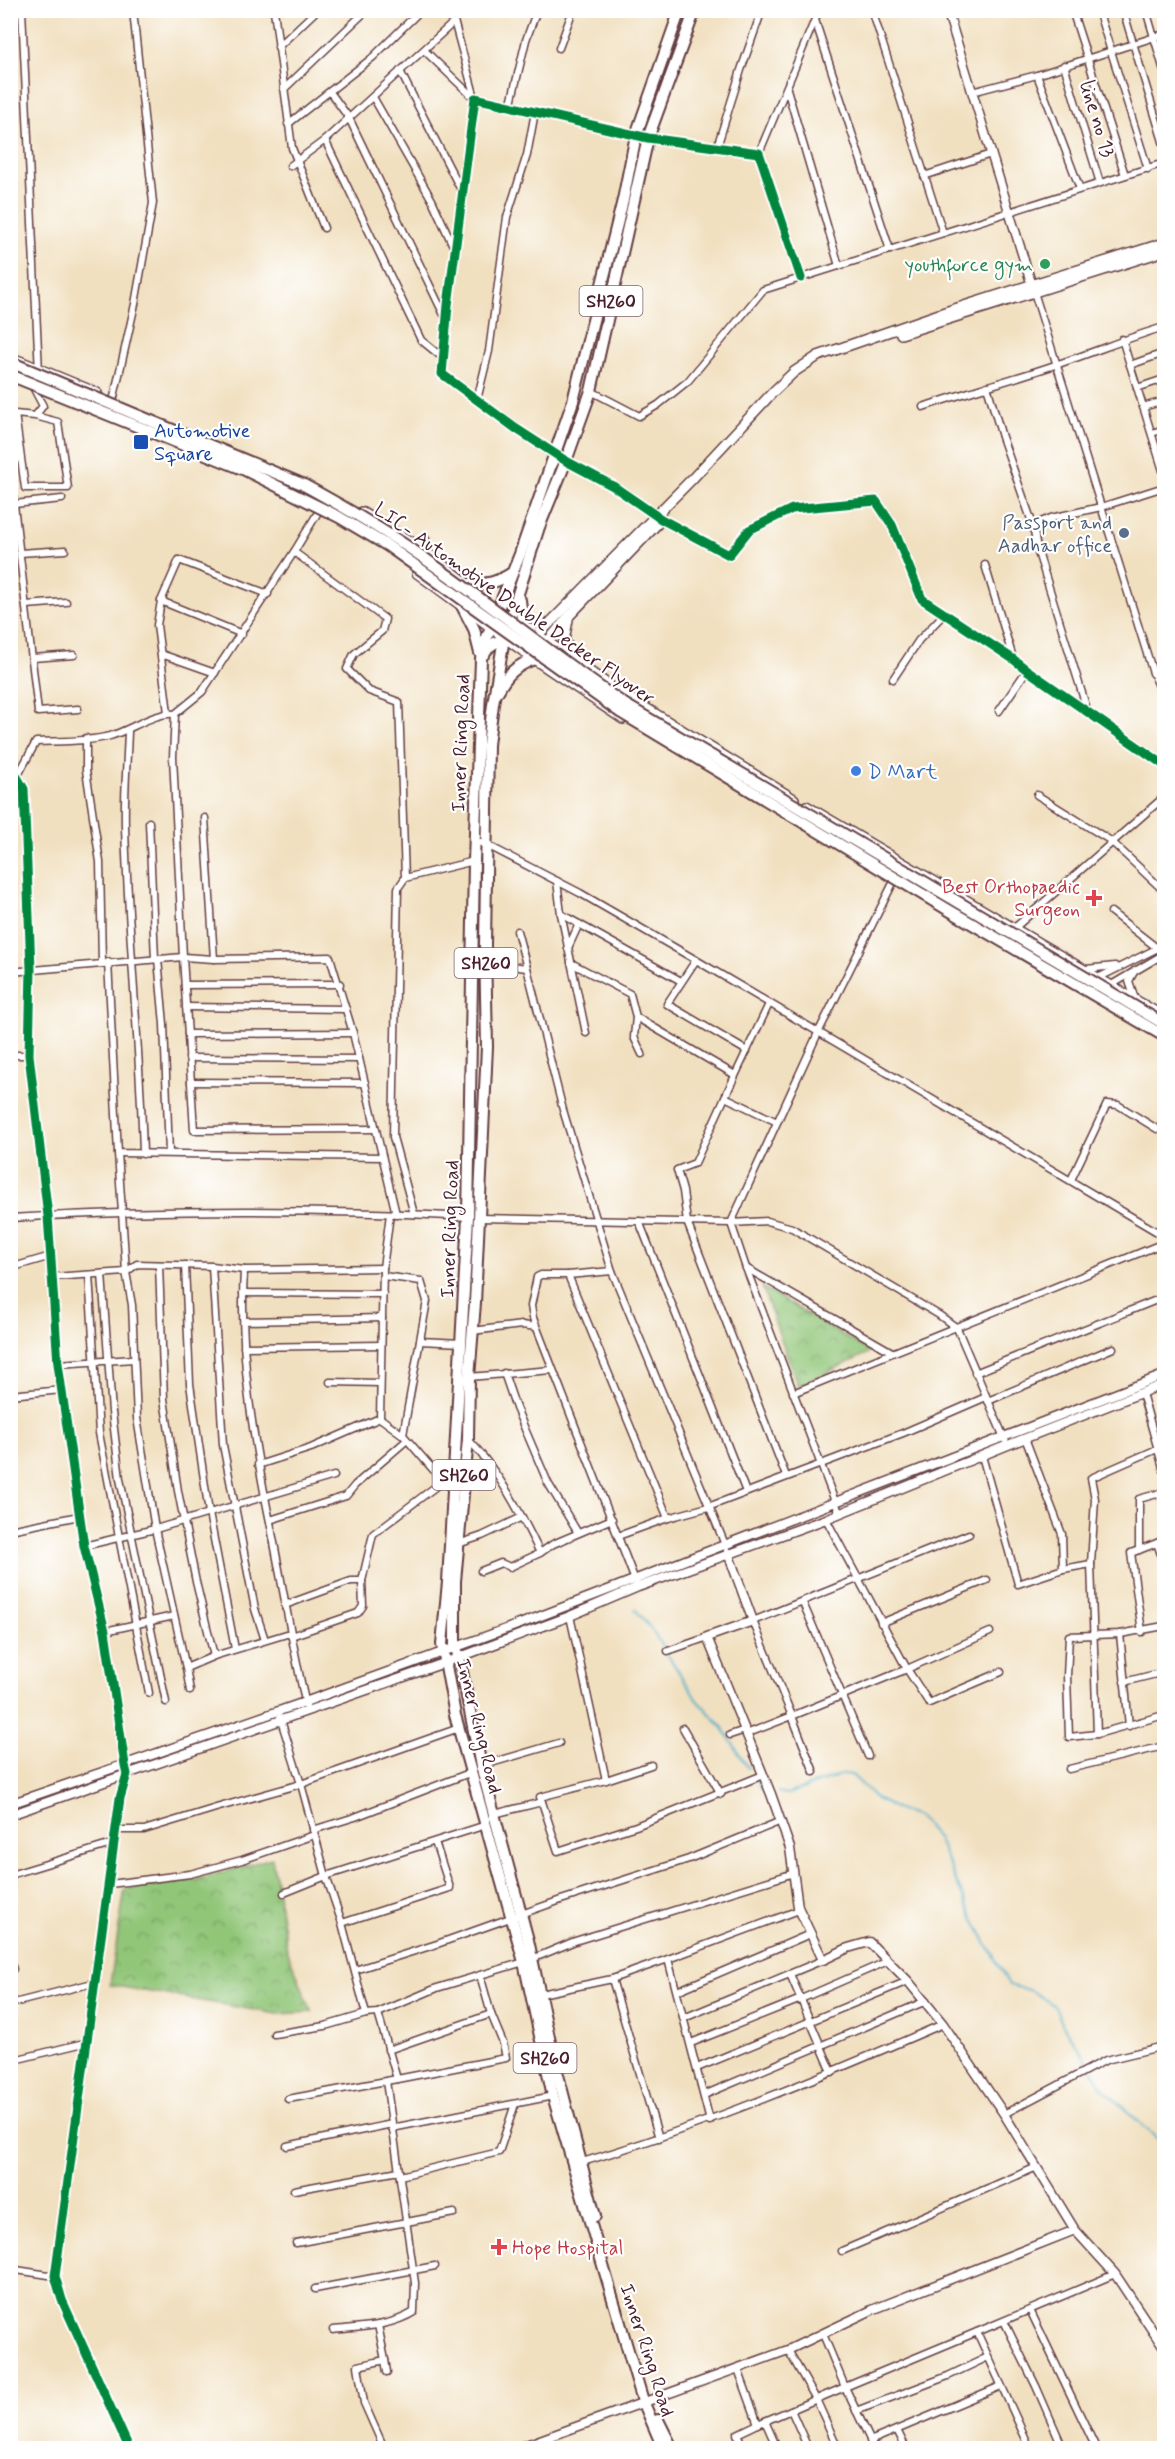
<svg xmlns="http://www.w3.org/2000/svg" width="1175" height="2459" font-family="Mynerve,sans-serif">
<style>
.park{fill:url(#park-crowns);stroke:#6e7252;stroke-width:1.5}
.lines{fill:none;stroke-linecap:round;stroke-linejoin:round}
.stream{stroke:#48acc8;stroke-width:2}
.minor-casing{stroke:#633c41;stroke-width:9}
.tertiary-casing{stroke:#633c41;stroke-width:11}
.secondary-casing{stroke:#633c41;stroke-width:12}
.trunk-casing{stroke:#633c41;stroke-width:14}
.minor{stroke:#fff;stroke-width:6}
.tertiary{stroke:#fff;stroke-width:8}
.secondary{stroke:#fff;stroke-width:9}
.trunk{stroke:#fff;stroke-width:10}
.rail-casing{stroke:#4a1f2b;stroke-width:4.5}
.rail{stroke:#fff;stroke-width:2;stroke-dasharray:7;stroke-linecap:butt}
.primary-bridge-casing{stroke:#633c41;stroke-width:14;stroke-linecap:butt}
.primary-bridge{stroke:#fff;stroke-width:10}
.cycleway-casing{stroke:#fff;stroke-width:13}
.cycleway{stroke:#00873e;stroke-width:9}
.leisure-dot{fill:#2e9e5b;stroke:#fff;stroke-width:2}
.transit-dot{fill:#1a4fb4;stroke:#fff;stroke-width:2}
.service-dot{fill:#5c6f8a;stroke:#fff;stroke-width:2}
.shop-dot{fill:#3f7fe0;stroke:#fff;stroke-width:2}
.health-dot{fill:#e0444e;stroke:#fff;stroke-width:2}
.labels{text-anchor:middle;stroke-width:4.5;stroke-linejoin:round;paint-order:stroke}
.shield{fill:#fff;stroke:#80626b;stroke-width:1.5}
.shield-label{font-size:18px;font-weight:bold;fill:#4a1f2b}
.street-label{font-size:20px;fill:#4a1f2b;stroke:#fff}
.leisure-label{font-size:20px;fill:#27864d;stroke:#fff;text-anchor:end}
.transit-label{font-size:20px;fill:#164399;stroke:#fff;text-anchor:start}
.service-label{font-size:20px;fill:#4e5e75;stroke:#fff;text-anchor:end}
.shop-label{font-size:20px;fill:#366cbe;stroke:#fff;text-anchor:start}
.health-label{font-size:20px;fill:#be3a42;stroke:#fff;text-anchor:end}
</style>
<defs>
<pattern id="park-crowns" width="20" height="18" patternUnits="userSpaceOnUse" patternTransform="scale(1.5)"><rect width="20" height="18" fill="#91c678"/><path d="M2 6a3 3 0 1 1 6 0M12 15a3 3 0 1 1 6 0" fill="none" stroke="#78a063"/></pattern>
</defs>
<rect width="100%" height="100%" fill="#fff"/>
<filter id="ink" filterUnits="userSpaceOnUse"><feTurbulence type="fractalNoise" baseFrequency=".0167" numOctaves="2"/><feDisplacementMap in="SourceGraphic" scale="12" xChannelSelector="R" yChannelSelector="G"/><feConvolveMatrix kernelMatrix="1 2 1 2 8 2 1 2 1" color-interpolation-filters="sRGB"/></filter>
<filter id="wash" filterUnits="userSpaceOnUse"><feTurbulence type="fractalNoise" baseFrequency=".008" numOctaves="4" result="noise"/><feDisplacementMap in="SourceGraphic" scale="24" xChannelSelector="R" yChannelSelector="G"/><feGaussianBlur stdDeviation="1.35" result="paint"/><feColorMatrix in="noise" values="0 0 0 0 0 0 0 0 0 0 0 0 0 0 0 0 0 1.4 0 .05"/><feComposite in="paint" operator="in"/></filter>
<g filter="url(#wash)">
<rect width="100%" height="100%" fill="#f1e0c0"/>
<g class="park">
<polygon points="762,1287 871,1352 798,1386"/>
<polygon points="272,1858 287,1950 312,2012 277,2014 110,1985 125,1889 195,1880"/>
</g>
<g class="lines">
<g class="stream">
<polyline points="635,1609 651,1629 695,1697 723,1728 748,1768"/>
<polyline points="756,1779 762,1790"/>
<polyline points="778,1792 787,1794 843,1774 852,1775 877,1799 896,1809 918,1816 937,1838 968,1908 1009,1985 1032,1991 1055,2006 1063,2026 1088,2062 1103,2089 1164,2145"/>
</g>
</g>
</g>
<g filter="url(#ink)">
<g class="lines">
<defs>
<g id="minor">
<polyline points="22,10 39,372"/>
<polyline points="274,10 292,148 324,228"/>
<polyline points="451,10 475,98"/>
<polyline points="872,10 943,233"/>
<polyline points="1072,10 1125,175"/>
<polyline points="1098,10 1148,169"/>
<polyline points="1123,10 1164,145"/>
<polyline points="1146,10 1164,71"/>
<polyline points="815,20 890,250"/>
<polyline points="278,47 317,10"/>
<polyline points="559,48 573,10"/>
<polyline points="424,50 474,98"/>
<polyline points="1064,65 1100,183"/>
<polyline points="400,71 462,192"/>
<polyline points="1037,75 1080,189"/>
<polyline points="284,89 367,10"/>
<polyline points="787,89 839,266"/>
<polyline points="330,92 349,118 446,319"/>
<polyline points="972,92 1037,75 1164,34"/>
<polyline points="373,97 432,200 455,250"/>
<polyline points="510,107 526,40 537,10"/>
<polyline points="288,124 372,58 421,10"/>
<polyline points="325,140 421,340 443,358"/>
<polyline points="717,147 741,70 762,10"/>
<polyline points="759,153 819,10"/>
<polyline points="290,166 325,140 454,22"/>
<polyline points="924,176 991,154"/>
<polyline points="801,278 759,153 648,138 475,98 448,305 442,374 515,428 566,461 613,486 661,519 729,555 749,530 792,509 876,501 892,525 922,599 1013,659 1027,670 1164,765"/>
<polyline points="1034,292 1153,673 1164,697"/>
<polyline points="1122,339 1164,474"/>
<polyline points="1130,365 1164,353"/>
<polyline points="35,385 34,389 43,406 35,416 15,414 25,488 68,488 58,422 35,416"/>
<polyline points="987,386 1002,437 1033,525 1037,549 1087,709"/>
<polyline points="1137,388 1164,379"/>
<polyline points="591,391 639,416 658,405 688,381 763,290 1164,163"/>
<polyline points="114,397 135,304 153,203 133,10"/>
<polyline points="477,400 489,351 507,217 527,155 535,112"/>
<path d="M 923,407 C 966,392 1011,380 1055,365 C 1092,353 1127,338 1164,327"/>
<polyline points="1143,407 1164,401"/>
<polyline points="1152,433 1164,429"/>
<polyline points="10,470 38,712 78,709"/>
<polyline points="14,504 62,499"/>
<polyline points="320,509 294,552 385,619 382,631 354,654 347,669 369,691 399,702 405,878 398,888 393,1137 414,1214"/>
<polyline points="1033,525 1051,518 1101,507 1164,487"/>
<polyline points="422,549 426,539"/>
<polyline points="294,552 202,692 175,714 173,757 183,957 194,1130 376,1129"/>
<polyline points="20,553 65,550"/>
<polyline points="985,565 1013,658"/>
<polyline points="161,601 157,625 168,713"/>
<polyline points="26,605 66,602"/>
<polyline points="242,634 161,601 179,560 268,594"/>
<polyline points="161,654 215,673"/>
<polyline points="32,658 74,655"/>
<polyline points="893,679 919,640 944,614"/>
<polyline points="999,711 1027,670"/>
<path d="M 128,731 C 127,762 124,795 125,826 C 128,936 140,1044 143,1154"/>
<polyline points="86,738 86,770 100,862 102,963"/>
<polyline points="10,773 17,777 24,789 31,969 29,1055 48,1216 58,1364 84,1546 105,1631 126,1767"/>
<path d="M 17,777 L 36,742 C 60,741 87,742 110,736 C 131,730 154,712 175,714"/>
<polyline points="1037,795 1111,841 1164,891"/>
<polyline points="205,818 214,959 330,957 353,1033 396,1214"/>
<polyline points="149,822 155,959"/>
<polyline points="475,841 487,845 580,893 696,960 1164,1236"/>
<polyline points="405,878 474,861"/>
<polyline points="557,881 561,914 586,1033"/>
<polyline points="1111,912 1157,948"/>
<polyline points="561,914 681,981"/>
<polyline points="517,931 527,968"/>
<polyline points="1011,931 1164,797"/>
<polyline points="568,948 579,924"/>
<polyline points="158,959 164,1024 169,1153"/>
<polyline points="696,960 667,1004 747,1051"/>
<polyline points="108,962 118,1153 382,1157"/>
<polyline points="486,963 527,968 563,1110 612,1271 726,1547"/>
<polyline points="571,963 630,994 636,1017 634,1037 642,1054"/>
<polyline points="1086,969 1115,966"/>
<polyline points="10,972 183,957 214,959"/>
<polyline points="1096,979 1164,945"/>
<polyline points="185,985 340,984"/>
<polyline points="1108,987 1164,954"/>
<polyline points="1135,999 1129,981 1135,970"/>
<polyline points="769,1004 725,1097 777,1122"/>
<polyline points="186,1007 346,1009"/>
<polyline points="636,1017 735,1075"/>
<polyline points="188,1034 353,1033"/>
<polyline points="10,1055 29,1055"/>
<polyline points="189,1058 359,1059"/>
<polyline points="191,1082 365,1083"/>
<polyline points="725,1097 695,1163 677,1170 683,1191 687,1222 786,1476"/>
<polyline points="118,1153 126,1272 132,1305 137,1418 155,1529 186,1668 214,1656 290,1633"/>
<polyline points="1071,1180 1107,1104 1118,1105 1157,1129"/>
<polyline points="390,1214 383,1268 380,1418 403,1435 443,1481 452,1487"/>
<path d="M 10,1218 C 161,1209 318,1209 469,1217"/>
<polyline points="479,1218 731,1223 767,1221 792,1228 939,1315 957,1328 1005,1440"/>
<polyline points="639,1221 746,1492"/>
<polyline points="159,1265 164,1399 178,1491 196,1582 214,1656"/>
<polyline points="185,1265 190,1384 209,1513 235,1649"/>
<polyline points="212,1266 223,1445 255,1609 265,1640"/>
<polyline points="10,1268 51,1256"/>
<polyline points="746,1268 892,1352"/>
<path d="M 244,1270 C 239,1356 253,1438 270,1522 C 282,1583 292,1644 306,1705"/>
<polyline points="102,1274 112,1412 120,1479 166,1702"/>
<polyline points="89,1275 99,1433 149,1693"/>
<polyline points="568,1275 612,1271"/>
<polyline points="383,1276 421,1281 427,1301 403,1435"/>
<polyline points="53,1277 126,1272 137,1264 212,1266 244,1270 383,1268"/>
<polyline points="243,1293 383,1294"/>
<polyline points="244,1321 382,1318"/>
<polyline points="472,1331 522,1325 536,1327"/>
<polyline points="420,1341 462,1343"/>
<polyline points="244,1347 381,1345"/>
<polyline points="58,1364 134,1359"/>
<polyline points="504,1373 516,1408 548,1483 578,1533"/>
<polyline points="975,1373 1164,1297"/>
<polyline points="469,1377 552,1370"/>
<polyline points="330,1382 380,1383"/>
<polyline points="793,1393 1164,1243"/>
<polyline points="1142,1393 1164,1471"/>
<polyline points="10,1395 62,1390"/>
<polyline points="988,1401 1113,1348"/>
<polyline points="1025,1438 1062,1534 1063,1569"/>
<path d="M 468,1439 C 500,1473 520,1512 540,1553 L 553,1544 L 612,1519"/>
<polyline points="1164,1446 1091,1478 1095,1499 1091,1564 1097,1734 1164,1715"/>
<polyline points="982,1456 1018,1584 1063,1569 1091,1564"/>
<polyline points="258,1465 311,1448 380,1418"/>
<polyline points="839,1512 746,1268 731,1223 818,1033 896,877"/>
<polyline points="270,1520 346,1496 355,1485 407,1440"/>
<polyline points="10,1530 79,1516"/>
<polyline points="618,1536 668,1518 708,1507 903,1433 986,1397"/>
<polyline points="1164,1540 1157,1543 1164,1563"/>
<polyline points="458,1544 482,1536 522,1517"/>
<polyline points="84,1546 159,1528 334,1476"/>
<polyline points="1139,1550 1139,1499 1164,1492"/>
<polyline points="481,1571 501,1563 510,1567 540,1553"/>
<polyline points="636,1583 533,1318 531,1306 537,1277 541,1275 568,1275 668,1518"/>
<polyline points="803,1603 868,1756"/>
<polyline points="285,1605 351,1581 362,1581"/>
<polyline points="570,1616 606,1780 651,1765"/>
<polyline points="881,1623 987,1580"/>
<polyline points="105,1631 174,1616"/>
<polyline points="990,1632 907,1669 929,1703 1001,1672"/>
<polyline points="1142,1632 1131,1553 1157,1543"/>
<polyline points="1120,1634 1129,1726"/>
<polyline points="291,1636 358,1613 363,1606 362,1581 373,1534 443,1481"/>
<polyline points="668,1651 708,1637"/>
<polyline points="186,1668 190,1691"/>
<polyline points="1124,1682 1164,1672"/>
<path d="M 280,1717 L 301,1784 L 326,1876 L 342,1923 L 366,2014 L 378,2013 L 397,2079 L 386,2081 L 415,2283 L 414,2312 C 390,2327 360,2327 333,2330"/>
<polyline points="683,1728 721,1794"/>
<polyline points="746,1734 792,1716 753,1621 969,1534"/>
<polyline points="1097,1734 1069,1737 1067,1676 1069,1636 1120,1634 1164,1626"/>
<polyline points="730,1735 745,1730"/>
<polyline points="481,1766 559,1743"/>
<polyline points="1069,1769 1164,1746"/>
<polyline points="814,1772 792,1716 907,1669 826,1519"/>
<polyline points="542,1802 540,1797 606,1780"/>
<polyline points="494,1814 542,1802 558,1851 636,1826 763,1775"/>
<polyline points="117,1830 144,1830 216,1808 301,1784 459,1728"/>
<polyline points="313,1830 355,1817 472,1772"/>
<polyline points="10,1875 115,1843"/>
<polyline points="110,1884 190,1874 242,1860 314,1835"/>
<polyline points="284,1893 326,1876 486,1825"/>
<polyline points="342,1923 450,1888 435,1842"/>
<polyline points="532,1959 575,1941 794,1873"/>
<polyline points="668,1959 799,1910"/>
<polyline points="10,1961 13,1969"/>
<polyline points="355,1970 437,1944 561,1900 689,1859 781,1821"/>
<polyline points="790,1974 832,2072"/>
<polyline points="612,1979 668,1959 710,2121"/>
<polyline points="677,1991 810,1934"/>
<polyline points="541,1994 612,1979 659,2138"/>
<polyline points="10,2004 97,1982"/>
<polyline points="378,2013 437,1988 524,1962"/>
<polyline points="684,2018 823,1960"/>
<polyline points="274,2034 325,2026 366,2014"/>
<polyline points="691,2043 801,1999 888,1961"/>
<polyline points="388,2050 491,2014 480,1975"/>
<polyline points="10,2061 88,2042"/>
<polyline points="697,2068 908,1981"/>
<polyline points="397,2079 506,2058 503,2043 491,2014"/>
<polyline points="704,2095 926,2001"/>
<polyline points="288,2099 386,2081"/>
<polyline points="10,2101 10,2107"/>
<polyline points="1004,2114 1106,2060 1164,2046"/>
<polyline points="392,2128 553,2096"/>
<polyline points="287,2146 392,2124"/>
<path d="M 579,2163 C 704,2126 823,2076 943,2024"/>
<polyline points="400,2176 499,2152 515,2104"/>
<polyline points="294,2190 399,2171"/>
<polyline points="296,2243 454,2213"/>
<polyline points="842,2251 1037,2167"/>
<polyline points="10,2269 55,2276"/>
<polyline points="315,2289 435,2266"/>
<polyline points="1030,2310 1096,2448"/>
<polyline points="1004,2321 1036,2386 1063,2448"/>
<polyline points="378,2325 385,2360 358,2366 364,2403 384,2448"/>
<polyline points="977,2332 1115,2274"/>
<polyline points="823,2334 845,2387 977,2332 1030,2448"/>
<polyline points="788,2350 816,2399 838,2448"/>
<polyline points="385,2360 387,2372"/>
<polyline points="738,2369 758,2424 845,2387 874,2448"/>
<polyline points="791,2410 808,2448"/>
<polyline points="856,2411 948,2376 988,2357"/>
<polyline points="765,2421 777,2448"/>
<polyline points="897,2430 906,2448"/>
<polyline points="870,2441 1001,2386"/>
<polyline points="744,2448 737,2434 758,2424"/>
</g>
<g id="tertiary">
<polyline points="947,10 1033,289"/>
<polyline points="728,1553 753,1621 707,1637 771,1794 790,1848 798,1907 823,1960 848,1948 869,1942 908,1981 943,2024 1004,2114 1075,2230 1115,2274 1164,2348"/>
<polyline points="127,1774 120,1798 55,2276 62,2300 129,2448"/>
<polyline points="10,1804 305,1702 520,1624 1164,1375"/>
<polyline points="10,1815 444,1663 570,1616 638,1587 826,1519 1008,1445 1164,1384"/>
<polyline points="518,2448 788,2350 872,2310 1075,2230"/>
</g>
<g id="secondary">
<polyline points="901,334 1164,251"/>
<polyline points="10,357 97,393"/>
<polyline points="361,512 418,546 464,581"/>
<polyline points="417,573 534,659 623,719"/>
<polyline points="568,620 564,640 576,659"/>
<polyline points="518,621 610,686 794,799"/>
<polyline points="535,638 693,478 773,392 794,372 818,356 945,312 1164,243"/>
<polyline points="544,646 570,615 661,520"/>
<polyline points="806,806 1164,1017"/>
</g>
<g id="trunk">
<path d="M 469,584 C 487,585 498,582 512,573"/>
<polyline points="520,600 523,625"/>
<polyline points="462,606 474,629 480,653"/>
<path d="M 484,654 C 495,634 518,639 537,634"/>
<path d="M 498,691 C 507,674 516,666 534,659"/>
<polyline points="595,2216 553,2056 528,1940 481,1766 459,1657 455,1646 455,1581 468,1439 469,1377 475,1303 487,1047 485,945 488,745 493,704 504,638 539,527 566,461 591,391 648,138 695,10"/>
<polyline points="658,2420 672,2448"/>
<polyline points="663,2448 643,2401 553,2096 524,1962 455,1715 442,1644 448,1582 468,1217 474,861 481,659 485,642 520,554 573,401 623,200 636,135 680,10"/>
</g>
</defs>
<use href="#minor" class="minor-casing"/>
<use href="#tertiary" class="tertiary-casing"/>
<use href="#secondary" class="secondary-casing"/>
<use href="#trunk" class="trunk-casing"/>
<use href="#minor" class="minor"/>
<use href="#tertiary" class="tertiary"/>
<use href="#secondary" class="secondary"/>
<use href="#trunk" class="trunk"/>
<defs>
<polyline id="rail" points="123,417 286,486 385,541 592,692 646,727 1164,1035"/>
</defs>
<use href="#rail" class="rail-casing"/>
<use href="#rail" class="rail"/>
<defs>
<g id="primary-bridge">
<path d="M 10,362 L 302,484 C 348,509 393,535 435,566 C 499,611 559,660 624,704 L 1164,1024"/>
<polyline points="10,375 243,469 339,517 388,546 620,712 947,909 1164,1036"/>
</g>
</defs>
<use href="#primary-bridge" class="primary-bridge-casing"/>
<use href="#primary-bridge" class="primary-bridge"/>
<defs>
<g id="cycleway">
<polyline points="801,278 759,153 648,138 475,98 448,305 442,374 515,428 566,461 613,486 661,519 729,555 749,530 792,509 876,501 892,525 922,599 1013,659 1027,670 1164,765"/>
<polyline points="10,773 17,777 24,789 31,969 29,1055 48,1216 58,1364 84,1546 105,1631 125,1765 127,1774 120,1798 55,2276 62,2300 129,2448"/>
</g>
</defs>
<use href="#cycleway" class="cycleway-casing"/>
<use href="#cycleway" class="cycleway"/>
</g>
</g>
<circle class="leisure-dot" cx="1045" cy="264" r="6"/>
<rect class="transit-dot" x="133" y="434" width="16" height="16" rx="3"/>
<circle class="service-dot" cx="1124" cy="533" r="6"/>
<circle class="shop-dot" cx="856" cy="771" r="6"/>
<g class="health-dot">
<path d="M1091 889h6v6h6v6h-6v6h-6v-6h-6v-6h6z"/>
<path d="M496 2238h6v6h6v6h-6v6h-6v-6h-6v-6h6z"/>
</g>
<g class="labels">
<g class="shield">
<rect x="579.5" y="286" width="63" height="30" rx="4.5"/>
<rect x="454.5" y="948" width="63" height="30" rx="4.5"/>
<rect x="432.5" y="1460" width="63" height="30" rx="4.5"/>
<rect x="513.5" y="2043" width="63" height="30" rx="4.5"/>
</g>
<g class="shield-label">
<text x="611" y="307">SH260</text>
<text x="486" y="969">SH260</text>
<text x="464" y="1481">SH260</text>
<text x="545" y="2064">SH260</text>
</g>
<g class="street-label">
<text transform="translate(1098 119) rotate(73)" y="7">line no 13</text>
<text transform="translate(515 603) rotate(35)" y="7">LIC- Automotive Double Decker Flyover</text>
<text transform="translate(460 743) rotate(-88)" y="7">Inner Ring Road</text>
<text transform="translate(449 1229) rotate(-88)" y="7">Inner Ring Road</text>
<text transform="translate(480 1726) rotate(76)" y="7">Inner Ring Road</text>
<text transform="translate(648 2350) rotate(72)" y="7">Inner Ring Road</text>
</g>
<g class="leisure-label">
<text x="1033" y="271">youthforce gym</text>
</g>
<g class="transit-label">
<text x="154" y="437">Automotive<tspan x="154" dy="23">Square</tspan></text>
</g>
<g class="service-label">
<text x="1112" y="529">Passport and<tspan x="1112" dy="23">Aadhar office</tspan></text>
</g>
<g class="shop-label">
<text x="868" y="778">D Mart</text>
</g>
<g class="health-label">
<text x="1080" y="893">Best Orthopaedic<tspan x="1080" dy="23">Surgeon</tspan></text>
<text x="512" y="2254" text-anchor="start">Hope Hospital</text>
</g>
</g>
<rect width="1175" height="2459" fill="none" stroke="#fff" stroke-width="36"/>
</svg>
